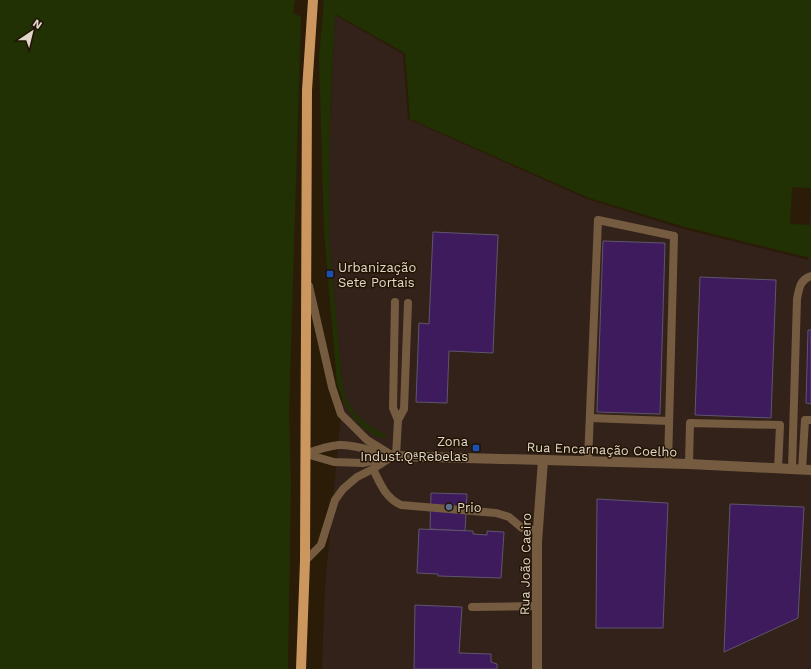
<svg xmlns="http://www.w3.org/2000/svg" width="811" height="669" font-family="'Work Sans',sans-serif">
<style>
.industrial{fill:#33221a}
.green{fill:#223104}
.building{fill:#3e1b5d;stroke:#5f556c}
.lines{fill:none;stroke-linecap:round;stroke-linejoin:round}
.lane{stroke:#755c41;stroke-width:8}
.street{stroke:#755c41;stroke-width:10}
.primary{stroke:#cb975f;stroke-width:10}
.transit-dot{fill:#1a4fb4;stroke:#211302;stroke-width:1.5}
.service-dot{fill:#5c6f8a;stroke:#211302;stroke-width:1.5}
.labels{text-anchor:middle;stroke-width:3;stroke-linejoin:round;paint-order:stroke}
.poi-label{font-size:13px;fill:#e0d6ca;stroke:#211302;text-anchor:start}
.street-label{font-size:13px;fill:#e0d6ca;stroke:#211302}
</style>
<rect width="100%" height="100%" fill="#2b1c08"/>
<polygon class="industrial" points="335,15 403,54 408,119 587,199 683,229 808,260 811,192 811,669 322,669 325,587 343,392 329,241 330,118"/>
<g class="green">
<polygon points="0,0 295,0 293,13 301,17 289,413 291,482 288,669 0,669"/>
<path d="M 324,0 L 811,0 L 811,188 L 792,187 L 790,224 L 811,225 L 811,258 L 685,227 L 589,198 L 410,119 L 405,53 L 335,14 L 330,118 L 329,241 L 342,379 C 345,408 361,423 386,435 L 386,439 C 360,432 344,409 337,383 L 324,230 L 319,58 Z"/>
</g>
<g class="building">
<polygon points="433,232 498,235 493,353 449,351 447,403 416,402 419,323 429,324"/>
<polygon points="603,241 665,243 660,414 597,412"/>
<polygon points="700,277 776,280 771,418 695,415"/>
<polygon points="808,330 811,330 811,404 806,403"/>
<polygon points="431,493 467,494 465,531 430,529"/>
<polygon points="597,499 668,503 663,628 596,628"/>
<polygon points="730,504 804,507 798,618 724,652"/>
<polygon points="419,529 473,531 473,534 487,535 487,531 504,532 501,578 438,576 438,574 417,573"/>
<polygon points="415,605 462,607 459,653 491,654 491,662 497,664 497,669 414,669"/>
</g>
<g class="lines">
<g class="lane">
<polyline points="309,286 332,387 341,414 367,440 393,456"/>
<polyline points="395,302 393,408 398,420 396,456"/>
<polyline points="590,418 669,421"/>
<polyline points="398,420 404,409 408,303"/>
<path d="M 305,454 C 316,450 327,446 339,445 C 353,444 370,450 385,454"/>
<polyline points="306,454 334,462 363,463 388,457"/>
<polyline points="588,461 598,220 674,236 668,464"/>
<polyline points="689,464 690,423 780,425 778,469"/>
<path d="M 373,469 C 381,485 385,497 401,505 L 496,513 L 509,517 L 522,528 L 538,531"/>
<path d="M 792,469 L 797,299 C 799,289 800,279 811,276"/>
<polyline points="802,470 805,420 811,420"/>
<polyline points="305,561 321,545 335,500 343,489 357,477 373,469 393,456"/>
<polyline points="472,607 537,606"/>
</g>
<g class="street">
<polyline points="393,456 689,464 811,470"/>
<polyline points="537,669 537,542 543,460"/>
</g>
<polyline class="primary" points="301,669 305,561 307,90 313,0"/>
</g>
<g class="transit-dot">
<rect x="326" y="270" width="8" height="8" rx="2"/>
<rect x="472" y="444" width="8" height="8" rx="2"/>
</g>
<circle class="service-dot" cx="449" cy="507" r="4"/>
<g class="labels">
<g class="poi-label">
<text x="338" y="272">Urbanização<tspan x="338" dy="15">Sete Portais</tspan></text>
<text x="468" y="446" text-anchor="end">Zona<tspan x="468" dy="15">Indust.QªRebelas</tspan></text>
<text x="457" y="512">Prio</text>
</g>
<g class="street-label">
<text transform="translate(602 449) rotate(2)" y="5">Rua Encarnação Coelho</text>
<text transform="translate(525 564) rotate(-89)" y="5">Rua João Caeiro</text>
</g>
</g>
<g transform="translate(32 32) rotate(35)" stroke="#211302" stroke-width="3" paint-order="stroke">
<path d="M0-3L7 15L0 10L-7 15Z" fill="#e0d6ca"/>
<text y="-6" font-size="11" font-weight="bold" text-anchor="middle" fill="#e0d6ca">N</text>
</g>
</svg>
